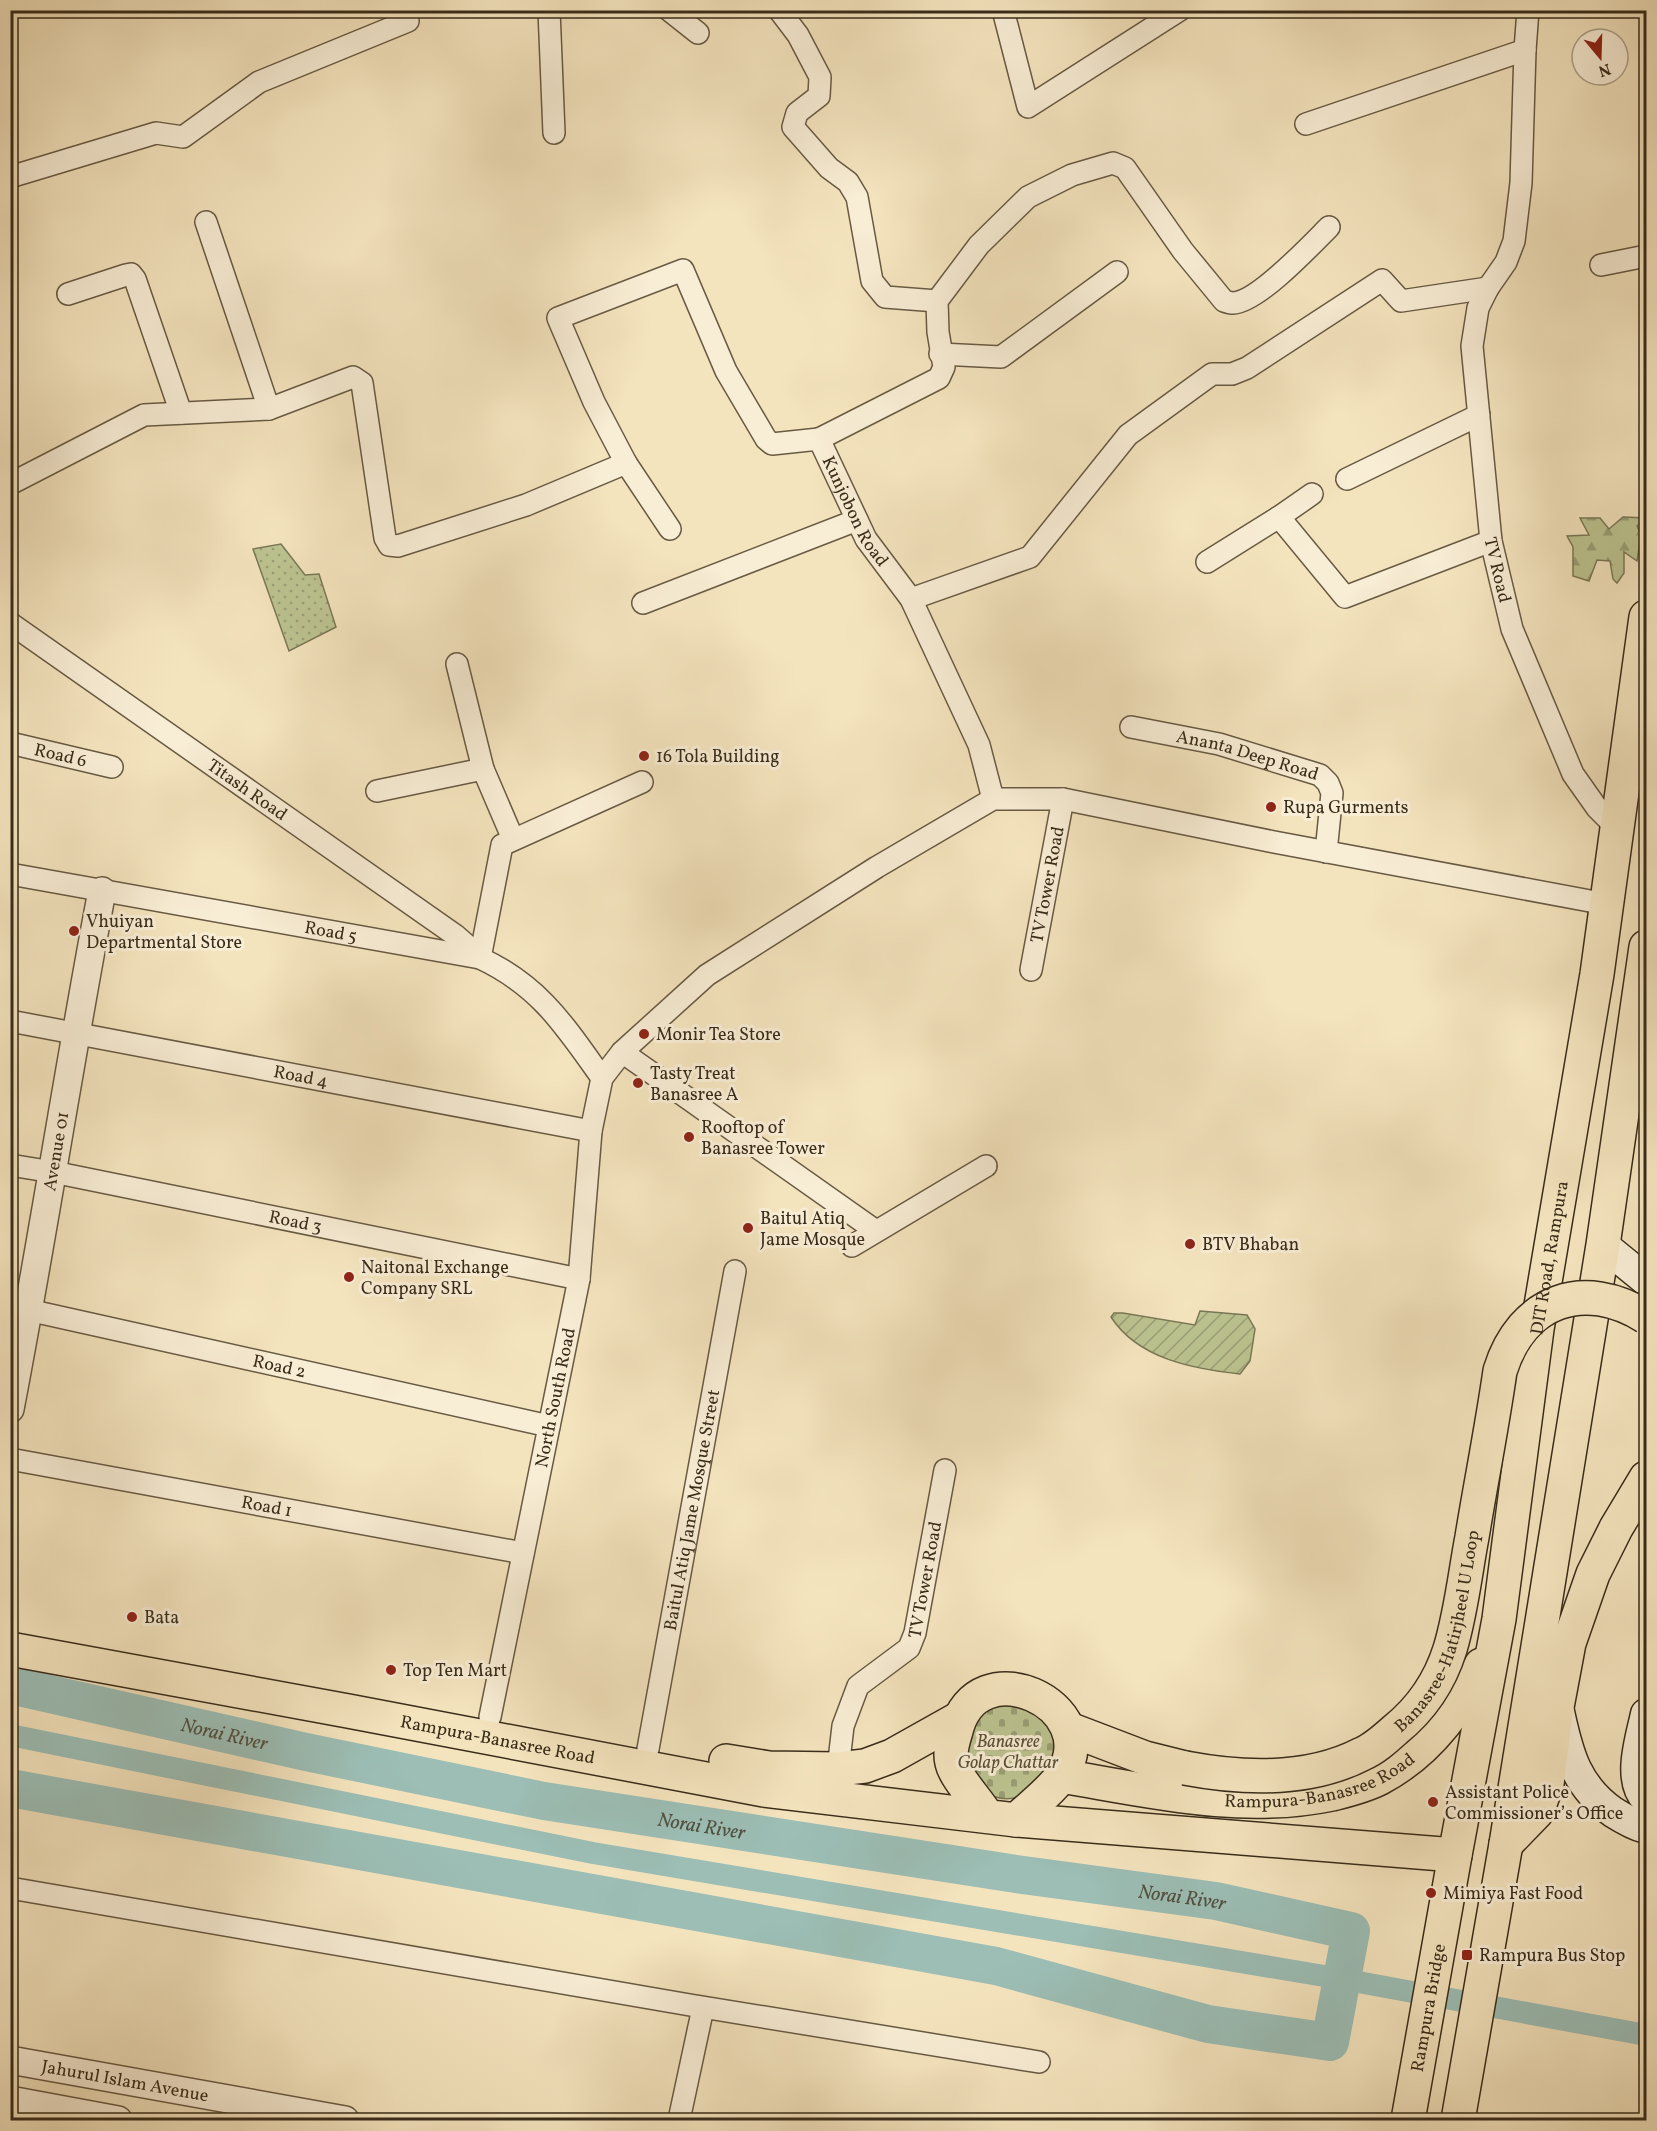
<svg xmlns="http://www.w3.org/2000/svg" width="1657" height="2131" font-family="Vollkorn,serif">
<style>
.forest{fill:url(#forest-firs);stroke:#7a7856;stroke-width:1.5}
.cemetery{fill:url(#cemetery-stones);stroke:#7a7856;stroke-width:1.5}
.park{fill:url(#park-dots);stroke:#7a7856;stroke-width:1.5}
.garden{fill:url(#garden-furrows);stroke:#7a7856;stroke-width:1.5}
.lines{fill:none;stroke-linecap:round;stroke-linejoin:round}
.canal{stroke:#9cbeb5;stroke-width:22}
.river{stroke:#9cbeb5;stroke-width:38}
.minor-casing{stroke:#685a43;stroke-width:24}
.tertiary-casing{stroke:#685a43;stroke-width:30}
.secondary-casing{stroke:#392c1a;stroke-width:33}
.primary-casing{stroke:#392c1a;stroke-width:36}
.minor{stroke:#f8edd5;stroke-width:21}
.tertiary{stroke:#f8edd5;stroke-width:27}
.secondary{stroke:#f8edd5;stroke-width:30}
.primary{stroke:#f4e4be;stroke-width:33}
.primary-bridge-casing{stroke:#392c1a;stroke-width:36;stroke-linecap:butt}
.primary-bridge{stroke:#f4e4be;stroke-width:33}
.poi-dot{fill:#8f2418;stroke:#f8edd5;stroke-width:2}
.labels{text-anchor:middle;stroke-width:6;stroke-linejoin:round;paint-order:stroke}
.street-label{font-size:18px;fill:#392c1a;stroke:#f8edd5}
.poi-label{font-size:18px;fill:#392c1a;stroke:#f8edd5;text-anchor:start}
.park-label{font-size:18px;font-style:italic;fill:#5a5238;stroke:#f8edd5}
.water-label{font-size:20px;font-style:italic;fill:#525041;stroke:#f8edd5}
</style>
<defs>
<pattern id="forest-firs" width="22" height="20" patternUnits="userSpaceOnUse" patternTransform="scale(1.5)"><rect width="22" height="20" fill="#bcc491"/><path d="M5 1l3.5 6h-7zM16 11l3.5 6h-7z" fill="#9a9f76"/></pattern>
<pattern id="cemetery-stones" width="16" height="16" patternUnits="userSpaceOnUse" patternTransform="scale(1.5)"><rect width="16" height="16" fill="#bcc491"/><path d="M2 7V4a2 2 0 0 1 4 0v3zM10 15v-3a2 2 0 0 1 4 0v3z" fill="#9a9f76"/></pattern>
<pattern id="park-dots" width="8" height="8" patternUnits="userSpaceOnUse" patternTransform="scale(1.5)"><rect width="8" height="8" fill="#bcc491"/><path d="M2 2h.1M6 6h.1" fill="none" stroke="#9a9f76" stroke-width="1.8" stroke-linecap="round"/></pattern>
<pattern id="garden-furrows" width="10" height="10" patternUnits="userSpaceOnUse" patternTransform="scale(1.5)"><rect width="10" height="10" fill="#bcc491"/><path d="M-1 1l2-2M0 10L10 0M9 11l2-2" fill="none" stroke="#9a9f76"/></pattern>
</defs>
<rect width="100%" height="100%" fill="#f4e4be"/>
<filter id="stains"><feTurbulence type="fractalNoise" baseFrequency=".00333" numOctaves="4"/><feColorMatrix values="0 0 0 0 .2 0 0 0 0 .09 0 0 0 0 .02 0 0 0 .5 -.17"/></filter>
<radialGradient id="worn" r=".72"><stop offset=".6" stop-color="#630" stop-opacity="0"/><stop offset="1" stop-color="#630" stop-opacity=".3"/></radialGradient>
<polygon class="forest" points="1623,517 1646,518 1637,526 1641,535 1637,561 1624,552 1624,573 1617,583 1613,579 1610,561 1597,560 1589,581 1573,576 1573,547 1567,536 1589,535 1580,518 1600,518 1609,529"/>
<path class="cemetery" d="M 1011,1703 L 1039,1714 L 1055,1738 L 1053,1768 C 1028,1792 1018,1809 982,1792 L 959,1744 L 983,1710 Z"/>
<polygon class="park" points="281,544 305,575 319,574 336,627 289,651 253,549"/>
<path class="garden" d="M 1200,1311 L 1247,1315 L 1255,1329 L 1250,1361 L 1240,1374 C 1194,1369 1138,1359 1111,1317 L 1114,1313 L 1123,1313 L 1195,1325 Z"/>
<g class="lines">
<polyline class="canal" points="10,1735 593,1853 1342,1979 1646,2035"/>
<path class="river" id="s1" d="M 10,1685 L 306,1752 L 544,1801 L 1016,1874 L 1216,1901 L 1351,1931 L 1330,2042 L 1208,2024 L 996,1966 L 10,1788"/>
<defs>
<g id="minor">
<polyline points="549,10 554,133"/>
<polyline points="669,10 698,33"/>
<polyline points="779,10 798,35 820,77 819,96 797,113 793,127 829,168 848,182 857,197 872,281 885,297 937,301"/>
<polyline points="1003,10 1028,107 1180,10"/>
<path id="s2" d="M 1528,10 L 1525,50 L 1521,183 L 1514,241 L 1506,262 L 1488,288 L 1478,308 L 1472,346 L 1491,541 L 1512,629 L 1573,774 L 1597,808 L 1616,827"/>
<polyline points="1306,124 1525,50"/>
<polyline points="10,177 156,133 183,137 259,82 408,21 406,10"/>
<polyline points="206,222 269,409"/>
<polyline points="1601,265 1646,256"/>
<polyline points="68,294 126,275 131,274 135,279 181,413"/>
<polyline points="940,354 1001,357 1117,272"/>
<path d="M 819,439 L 939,378 L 944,367 L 938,332 L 937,301 L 979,245 L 1028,197 L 1072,175 L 1113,163 L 1125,168 L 1183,251 L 1224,301 C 1227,302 1230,303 1233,303 C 1258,302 1311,245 1329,227"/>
<polyline points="626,463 670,529"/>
<polyline points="1347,479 1479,415"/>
<path id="s3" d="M 10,484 L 144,415 L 269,409 L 353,377 L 362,383 L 385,538 L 389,545 L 398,546 L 526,505 L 626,463 L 594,402 L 558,318 L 683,270 L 726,371 L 766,439 L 772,444 L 819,439 L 866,539 L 911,599 L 979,745 L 993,799"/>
<polyline points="1279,517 1345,597 1491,541"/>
<polyline points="1207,562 1279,517 1312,494"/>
<polyline points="911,599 1030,557 1128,435 1212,374 1232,374 1247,368 1382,280 1401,301 1488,288"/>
<polyline points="643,603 857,520"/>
<path id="s4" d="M 10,623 L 455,935 L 480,957"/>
<polyline points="457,664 483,769 513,839"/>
<path id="s5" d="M 1131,727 L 1219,744 L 1320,775 L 1328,783 L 1332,793 L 1326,852"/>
<path id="s6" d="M 10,743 L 112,767"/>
<polyline points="377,791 483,769"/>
<path id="s7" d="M 10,874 L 480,958 C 540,986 565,1026 602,1078"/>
<polyline points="480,958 502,845 642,782"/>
<path id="s8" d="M 1031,970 L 1063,799"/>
<path id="s9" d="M 10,1021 L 591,1131"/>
<polyline points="622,1052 876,1231"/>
<path id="s10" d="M 10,1165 L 53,1172 L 579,1279"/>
<polyline points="852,1246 986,1166"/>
<path id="s11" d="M 10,1306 L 549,1426"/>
<path id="s12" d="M 10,1459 L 523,1553"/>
<path id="s13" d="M 490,1717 L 579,1279 L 591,1131 L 602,1078 L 622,1052 L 707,975 L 877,867 L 993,799 L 1063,799 L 1274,842 L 1606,904"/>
<path id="s14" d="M 648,1749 L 735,1271"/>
<path id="s15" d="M 838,1769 L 843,1726 L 858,1686 L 909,1648 L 915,1633 L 945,1470"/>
<polyline points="10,1888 690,2005 1039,2062"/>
<polyline points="679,2120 703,2008"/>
</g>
<g id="tertiary">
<path id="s16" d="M 10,1409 C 43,1237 69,1064 102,891"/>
<path id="s17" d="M 10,2060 L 345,2120"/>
<polyline points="10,2100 118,2120"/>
</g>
<g id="secondary">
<polyline points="1603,1245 1646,1280"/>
<path d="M 1559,1712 C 1568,1754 1576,1786 1613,1812 C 1624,1819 1634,1825 1646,1828"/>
<path d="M 1646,1714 C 1641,1738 1627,1779 1646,1799"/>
</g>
<g id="primary">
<path id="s18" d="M 10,1649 L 348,1711 L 764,1790 L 1016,1820 C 1029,1808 1053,1789 1062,1775 C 1106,1705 976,1646 956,1731 C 953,1741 949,1752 952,1763 C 955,1777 978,1801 987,1816"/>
<polyline points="1069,1729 1145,1758 1185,1768"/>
<polyline points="726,1761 769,1768 838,1769 865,1766 892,1756 958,1719"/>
<path id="s19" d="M 1061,1776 C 1151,1791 1242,1813 1332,1794 C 1348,1790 1365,1786 1380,1778 C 1427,1753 1458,1712 1481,1665"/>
<polyline points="1016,1820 1455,1855"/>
<polyline points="1506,1844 1537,1812 1547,1784 1557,1707 1569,1643 1593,1574 1616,1528 1646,1478"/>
<path id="s20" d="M 1408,2120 L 1455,1855 L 1499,1619 L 1537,1329 L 1597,974 L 1646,617"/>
<polyline points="1458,2120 1506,1844 1603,1245 1646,947"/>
</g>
</defs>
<use href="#minor" class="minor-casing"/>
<use href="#tertiary" class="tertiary-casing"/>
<use href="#secondary" class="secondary-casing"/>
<use href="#primary" class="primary-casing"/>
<use href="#minor" class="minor"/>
<use href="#tertiary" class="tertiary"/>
<use href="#secondary" class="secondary"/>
<use href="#primary" class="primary"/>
<defs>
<g id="primary-bridge">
<path id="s21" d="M 1185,1768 C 1243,1779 1308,1782 1362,1754 C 1374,1749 1385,1739 1395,1730 C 1421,1709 1440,1681 1450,1649 C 1461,1613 1465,1574 1472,1537 C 1481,1482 1492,1427 1500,1371 C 1522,1300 1584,1278 1646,1317"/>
</g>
</defs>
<use href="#primary-bridge" class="primary-bridge-casing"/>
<use href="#primary-bridge" class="primary-bridge"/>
</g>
<g class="poi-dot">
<circle cx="644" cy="756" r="6"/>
<circle cx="1271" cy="807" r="6"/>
<circle cx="74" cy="931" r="6"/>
<circle cx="644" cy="1034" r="6"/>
<circle cx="638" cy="1083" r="6"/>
<circle cx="689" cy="1137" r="6"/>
<circle cx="748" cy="1228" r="6"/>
<circle cx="1190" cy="1244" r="6"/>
<circle cx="349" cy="1277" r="6"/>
<circle cx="132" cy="1617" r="6"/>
<circle cx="391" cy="1670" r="6"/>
<circle cx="1433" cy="1802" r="6"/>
<circle cx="1431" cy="1893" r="6"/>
<rect x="1461" y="1949" width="12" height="12" rx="3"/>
</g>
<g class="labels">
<g class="street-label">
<text dy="6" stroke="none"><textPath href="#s3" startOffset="1412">Kunjobon Road</textPath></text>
<text dy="6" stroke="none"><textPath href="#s2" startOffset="572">TV Road</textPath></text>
<text dy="6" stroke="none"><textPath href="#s6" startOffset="52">Road 6</textPath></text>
<text dy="6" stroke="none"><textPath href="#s5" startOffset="120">Ananta Deep Road</textPath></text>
<text dy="6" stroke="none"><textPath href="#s4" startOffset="290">Titash Road</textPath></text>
<text dy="6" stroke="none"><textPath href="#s8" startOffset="87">TV Tower Road</textPath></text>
<text dy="6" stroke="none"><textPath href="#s7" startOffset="326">Road 5</textPath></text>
<text dy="6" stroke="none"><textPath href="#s9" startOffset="296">Road 4</textPath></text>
<text dy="6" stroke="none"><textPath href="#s16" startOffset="262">Avenue 01</textPath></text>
<text dy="6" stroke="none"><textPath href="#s10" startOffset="291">Road 3</textPath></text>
<text dy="6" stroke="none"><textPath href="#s20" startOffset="874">DIT Road, Rampura</textPath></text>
<text dy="6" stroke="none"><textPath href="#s11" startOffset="276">Road 2</textPath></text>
<text dy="6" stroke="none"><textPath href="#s13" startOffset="326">North South Road</textPath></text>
<text dy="6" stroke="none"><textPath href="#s12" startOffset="261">Road 1</textPath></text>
<text dy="6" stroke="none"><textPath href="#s14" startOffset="243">Baitul Atiq Jame Mosque Street</textPath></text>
<text dy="6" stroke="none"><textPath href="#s15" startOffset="220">TV Tower Road</textPath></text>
<text dy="6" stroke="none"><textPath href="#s21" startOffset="333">Banasree-Hatirjheel U Loop</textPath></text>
<text dy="6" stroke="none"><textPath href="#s18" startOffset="496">Rampura-Banasree Road</textPath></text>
<text dy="6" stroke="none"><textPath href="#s19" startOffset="264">Rampura-Banasree Road</textPath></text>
<text dy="6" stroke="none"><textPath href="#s20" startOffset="114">Rampura Bridge</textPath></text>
<text dy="6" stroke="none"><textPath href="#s17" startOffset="117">Jahurul Islam Avenue</textPath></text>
</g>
<g class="poi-label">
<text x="656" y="762">16 Tola Building</text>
<text x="1283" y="813">Rupa Gurments</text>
<text x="86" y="927">Vhuiyan<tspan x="86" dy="21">Departmental Store</tspan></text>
<text x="656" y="1040">Monir Tea Store</text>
<text x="650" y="1079">Tasty Treat<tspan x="650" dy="21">Banasree A</tspan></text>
<text x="701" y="1133">Rooftop of<tspan x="701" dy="21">Banasree Tower</tspan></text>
<text x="760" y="1224">Baitul Atiq<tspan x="760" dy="21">Jame Mosque</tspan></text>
<text x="1202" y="1250">BTV Bhaban</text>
<text x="361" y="1273">Naitonal Exchange<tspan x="361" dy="21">Company SRL</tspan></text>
<text x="144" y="1623">Bata</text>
<text x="403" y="1676">Top Ten Mart</text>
<text x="1445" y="1798">Assistant Police<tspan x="1445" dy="21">Commissioner’s Office</tspan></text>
<text x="1443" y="1899">Mimiya Fast Food</text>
<text x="1479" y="1961">Rampura Bus Stop</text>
</g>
<g class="park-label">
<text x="1008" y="1747">Banasree<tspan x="1008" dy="21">Golap Chattar</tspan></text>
</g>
<g class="water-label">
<text dy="7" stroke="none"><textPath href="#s1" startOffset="220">Norai River</textPath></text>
<text dy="7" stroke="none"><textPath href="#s1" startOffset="706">Norai River</textPath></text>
<text dy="7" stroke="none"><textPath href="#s1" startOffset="1192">Norai River</textPath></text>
</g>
</g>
<rect width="1657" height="2131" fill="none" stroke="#f4e4be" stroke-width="36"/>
<rect x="12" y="12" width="1633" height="2107" fill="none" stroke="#392c1a" stroke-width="3"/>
<rect x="18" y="18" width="1621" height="2095" fill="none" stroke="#392c1a" stroke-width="1.5"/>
<g transform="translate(1600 57) rotate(161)"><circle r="28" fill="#f8edd5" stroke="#aca08a" stroke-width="1.5"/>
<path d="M0-4.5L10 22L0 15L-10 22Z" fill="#8f2418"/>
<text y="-9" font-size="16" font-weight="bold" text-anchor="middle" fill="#392c1a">N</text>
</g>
<rect width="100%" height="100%" filter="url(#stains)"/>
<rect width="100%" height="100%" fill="url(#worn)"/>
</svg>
